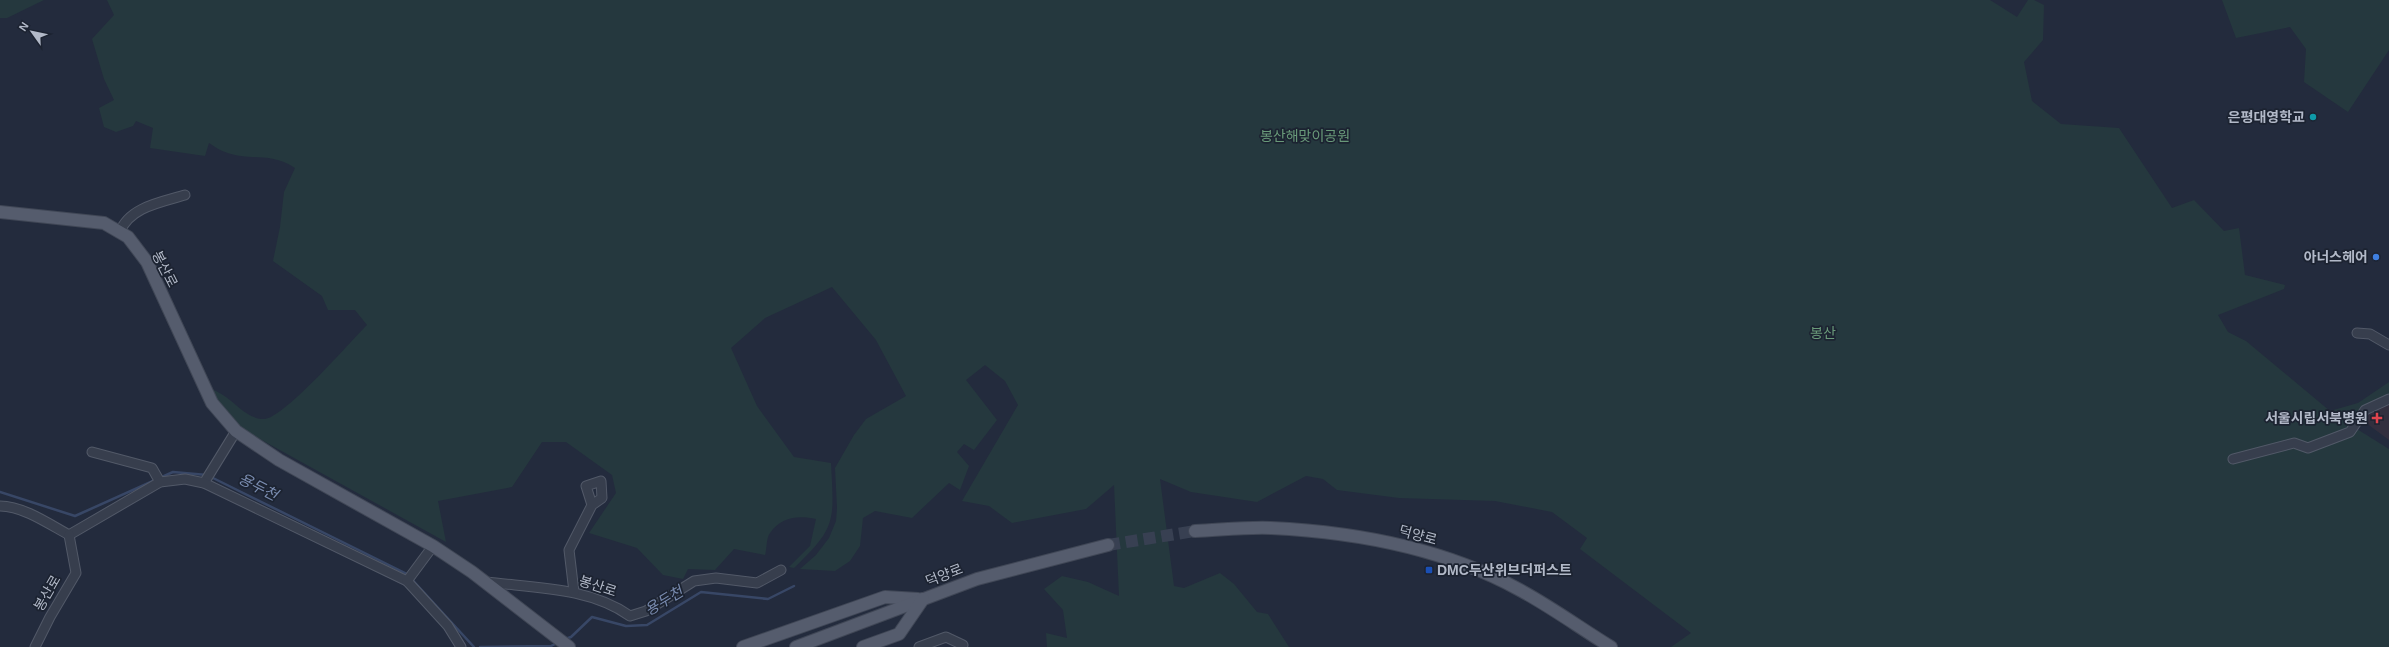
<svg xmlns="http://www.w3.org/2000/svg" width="2389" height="647" font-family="Helvetica,'Noto Sans KR',sans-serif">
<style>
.medical{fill:#322f3e}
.green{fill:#25383e}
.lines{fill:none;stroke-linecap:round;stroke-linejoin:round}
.stream{stroke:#384766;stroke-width:2.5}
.major-tunnel{stroke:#384052;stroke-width:12;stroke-dasharray:12 6;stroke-linecap:butt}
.minor-casing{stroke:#525968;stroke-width:11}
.major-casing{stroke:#404756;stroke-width:14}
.minor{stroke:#373e4d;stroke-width:9}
.major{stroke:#555c6d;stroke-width:12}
.culture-dot{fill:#0f9aa8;stroke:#1c2331;stroke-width:1.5}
.shop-dot{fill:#3f7fe0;stroke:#1c2331;stroke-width:1.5}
.health-dot{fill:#e0444e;stroke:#1c2331;stroke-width:1.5}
.transit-dot{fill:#1a4fb4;stroke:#1c2331;stroke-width:1.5}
.labels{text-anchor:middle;stroke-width:3.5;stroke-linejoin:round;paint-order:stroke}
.poi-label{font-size:14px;font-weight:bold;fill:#b2b9c8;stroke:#1c2331;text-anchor:end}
.park-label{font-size:14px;fill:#699979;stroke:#1c2331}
.street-label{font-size:14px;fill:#b2b9c8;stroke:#1c2331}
.water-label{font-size:15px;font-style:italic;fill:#7a8cb0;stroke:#1c2331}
</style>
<rect width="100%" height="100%" fill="#232b3d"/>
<polygon class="medical" points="2389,402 2389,440 2366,423 2365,413"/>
<g class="green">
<polygon points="0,0 44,0 7,18 0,18"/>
<path d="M 107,0 L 1990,0 L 2017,17 L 2028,0 L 2034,0 L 2044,5 L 2043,40 L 2024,62 L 2032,101 L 2061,124 L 2119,128 L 2172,208 L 2194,200 L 2224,231 L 2239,228 L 2245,275 L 2285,285 L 2284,289 L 2218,315 L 2228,332 L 2246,341 L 2330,411 L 2358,403 L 2389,382 L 2389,396 L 2362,409 L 2357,429 L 2389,449 L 2389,647 L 1671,647 L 1691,633 L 1580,549 L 1587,538 L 1552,512 L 1495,501 L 1399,498 L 1337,490 L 1323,479 L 1306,476 L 1257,502 L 1191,492 L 1160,479 L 1174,586 L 1184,588 L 1220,573 L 1234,584 L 1257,612 L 1268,614 L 1289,647 L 1047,647 L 1046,633 L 1067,638 L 1063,610 L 1044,589 L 1062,576 L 1088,582 L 1119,596 L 1114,485 L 1086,509 L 1012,523 L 989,506 L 962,501 L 1018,405 L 1005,381 L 985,365 L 966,380 L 997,420 L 974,450 L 964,444 L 957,452 L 969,466 L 960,490 L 949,483 L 912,518 L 875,511 L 863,518 L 860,546 L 850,561 L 835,571 L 800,569 L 816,555 L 829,538 L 836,521 L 837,508 L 835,468 L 854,435 L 866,419 L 906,396 L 876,340 L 832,287 L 765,318 L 731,348 L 757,406 L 794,457 L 831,463 C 834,521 837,527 794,568 L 789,567 L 810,546 L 816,519 C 798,515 781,517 770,533 C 766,538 767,549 765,555 L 734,549 L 715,570 L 688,569 L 683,579 L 663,575 L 637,548 L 589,533 L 616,493 L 612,475 L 566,442 L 542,442 L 512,487 L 438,501 L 446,542 L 249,433 L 225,414 L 207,386 C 212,389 218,392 223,395 C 236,403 248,420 265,419 C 286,416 349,343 367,325 L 355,310 L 328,310 L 322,296 L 273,261 L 280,227 L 284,192 L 295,168 C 269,151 251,162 225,152 C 219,150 214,146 209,143 L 205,156 L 150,148 L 153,128 L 136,121 L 133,126 L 116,132 L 104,127 L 99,108 L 114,100 L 104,79 L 92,39 L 114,15 Z"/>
<polygon points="2222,0 2389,0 2389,50 2348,112 2304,82 2306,49 2290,27 2236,38"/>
</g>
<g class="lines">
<g class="stream">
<polyline points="211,477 407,574 474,647"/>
<polyline points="0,492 75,516 173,472 207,475"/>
<polyline points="565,639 571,637 592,617 626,626 647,625 701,592 768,599 794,586"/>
<polyline points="480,647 551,646 557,643"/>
</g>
<polyline class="major-tunnel" points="1108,545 1195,531"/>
<defs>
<g id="minor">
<path d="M 120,232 C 129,207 162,202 185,195"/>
<polyline points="2357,333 2370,334 2389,345"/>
<polyline points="92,452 152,468 160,482"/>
<polyline points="2233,459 2294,443 2308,448 2350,432 2365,410 2389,399"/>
<polyline points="204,483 236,431"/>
<path d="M 0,506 C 23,506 49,524 69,535"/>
<polyline points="69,535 160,482 185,479 204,483 407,581 448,626 461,647"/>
<polyline points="407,581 433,546"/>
<path d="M 486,582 C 534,588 589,587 630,616 L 646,611 L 694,581 L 716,578 L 757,583 L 781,570"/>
<polyline points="574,592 569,550 592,505 602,498 601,481 586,486 592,505"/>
<polyline points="35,647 50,617 76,573 69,535"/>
<polyline points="919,647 946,637 963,645"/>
</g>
<g id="major">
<polyline points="0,212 104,223 128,237 147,262 212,403 236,431 279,460 433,546 472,572 569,647"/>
<path d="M 1195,531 C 1220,530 1246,527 1271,528 C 1355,532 1443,548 1518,589 C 1550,606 1580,628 1611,647"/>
<polyline points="743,647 885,597 918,599"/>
<polyline points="796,647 977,579 1108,545"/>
<polyline points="863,647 899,634 923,599"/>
</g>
</defs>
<use href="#minor" class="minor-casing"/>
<use href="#major" class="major-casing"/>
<use href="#minor" class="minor"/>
<use href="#major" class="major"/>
</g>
<circle class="culture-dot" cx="2313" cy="117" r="4"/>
<circle class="shop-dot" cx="2376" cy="257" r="4"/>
<path class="health-dot" d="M2375 412h4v4h4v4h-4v4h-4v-4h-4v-4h4z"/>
<rect class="transit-dot" x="1425" y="566" width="8" height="8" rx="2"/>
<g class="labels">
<g class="poi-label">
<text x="2305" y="122">은평대영학교</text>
<text x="2368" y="262">아너스헤어</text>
<text x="2368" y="423">서울시립서북병원</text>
<text x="1437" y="575" text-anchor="start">DMC두산위브더퍼스트</text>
</g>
<g class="park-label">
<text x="1305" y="141">봉산해맞이공원</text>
<text x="1823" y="338">봉산</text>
</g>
<g class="street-label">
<text transform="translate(165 269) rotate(63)" y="5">봉산로</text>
<text transform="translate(1418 535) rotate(15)" y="5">덕양로</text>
<text transform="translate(944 575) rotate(-21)" y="5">덕양로</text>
<text transform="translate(598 586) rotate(18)" y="5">봉산로</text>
<text transform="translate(47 593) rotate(-60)" y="5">봉산로</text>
</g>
<g class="water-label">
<text transform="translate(258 487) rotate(27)" y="5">용두천</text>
<text transform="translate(664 601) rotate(-31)" y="5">용두천</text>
</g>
</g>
<g transform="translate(32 32) rotate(303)" stroke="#1c2331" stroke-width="3" paint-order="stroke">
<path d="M0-3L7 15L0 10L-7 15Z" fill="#b2b9c8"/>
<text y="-6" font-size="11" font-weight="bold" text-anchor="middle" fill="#b2b9c8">N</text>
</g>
</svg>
